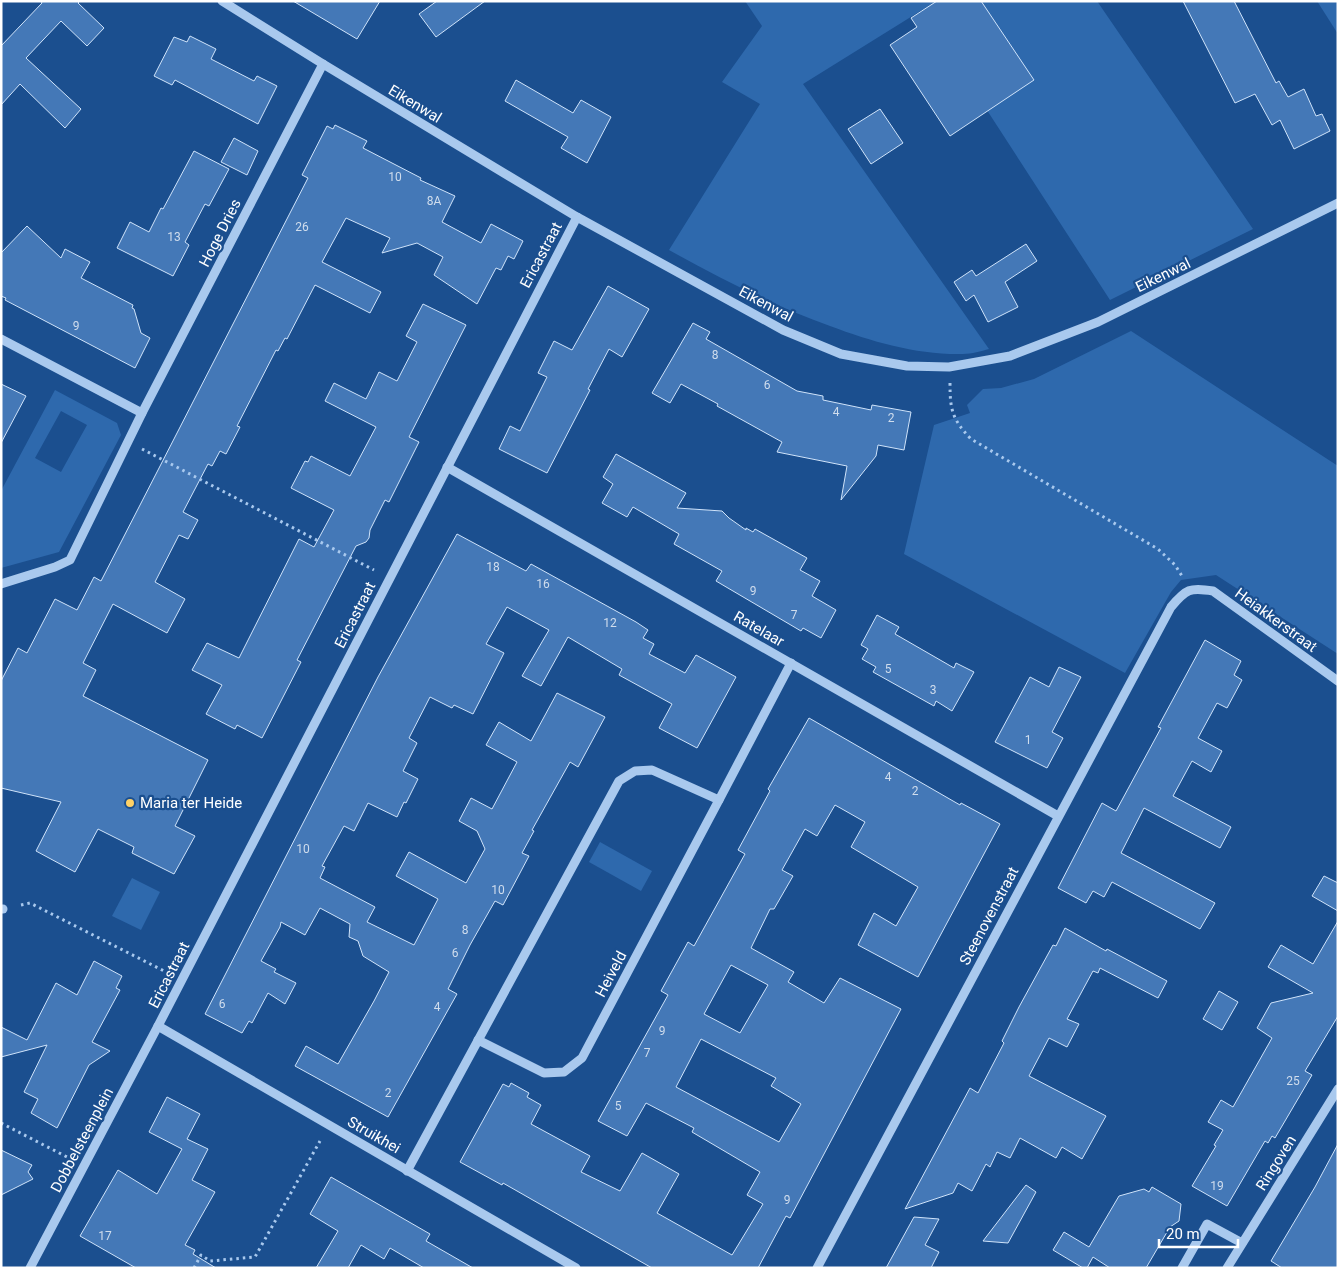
<svg xmlns="http://www.w3.org/2000/svg" width="1339" height="1269" font-family="Roboto,sans-serif">
<style>
.green{fill:#2e69ad;fill-rule:evenodd}
.building{fill:#4478b7;stroke:#cfe3fa;fill-rule:evenodd}
.lines{fill:none;stroke-linecap:round;stroke-linejoin:round}
.path{stroke:#a9c9ee;stroke-width:3;stroke-dasharray:2.5 4;stroke-linecap:butt}
.minor{stroke:#a9c9ee;stroke-width:9}
.poi-dot{fill:#ffd166;stroke:#1b4f8f;stroke-width:2}
.labels{text-anchor:middle;stroke-width:4.5;stroke-linejoin:round;paint-order:stroke}
.number-label{font-size:12px;fill:#d0dded}
.street-label{font-size:15px;fill:#fff;stroke:#1b4f8f}
.poi-label{font-size:15px;fill:#fff;stroke:#1b4f8f;text-anchor:start}
</style>
<rect width="100%" height="100%" fill="#1b4f8f"/>
<g class="green">
<path d="M 745,1 L 1097,1 L 1253,229 L 1110,300 L 922,10 L 803,84 L 989,349 C 981,351 972,354 963,354 C 917,355 873,342 830,326 C 774,306 721,279 669,250 L 760,104 L 722,82 L 762,26 Z"/>
<polygon points="1317,1 1338,1 1338,34"/>
<polygon points="1131,331 1338,466 1338,654 1216,575 1181,580 1171,592 1125,673 904,554 934,425 970,413 967,405 983,389 1001,388 1034,379"/>
<path d="M 55,390 L 117,423 L 121,435 L 59,552 L 1,568 L 1,491 ZM 61,411 L 87,425 L 61,472 L 35,458 Z"/>
<polygon points="600,842 652,871 641,891 589,862"/>
<polygon points="132,878 160,892 141,930 112,916"/>
</g>
<g class="building">
<polygon points="41,1 80,1 78,3 104,28 87,46 61,21 26,58 81,109 65,128 20,84 1,105 1,46 42,3"/>
<polygon points="293,1 380,1 357,39"/>
<polygon points="437,1 485,1 436,37 419,14"/>
<polygon points="937,1 981,1 1034,80 950,136 890,45 917,27 911,18"/>
<polygon points="1183,1 1234,1 1276,83 1279,81 1288,97 1304,89 1316,116 1322,114 1330,131 1294,149 1280,120 1272,125 1255,94 1235,103"/>
<polygon points="190,36 216,49 211,59 254,81 257,76 277,86 258,124 175,80 172,85 154,76 174,37 187,42"/>
<polygon points="516,80 573,113 581,100 611,117 587,163 561,148 568,137 505,101"/>
<polygon points="880,109 903,143 871,164 848,129"/>
<polygon points="335,125 367,141 363,148 421,178 420,180 455,196 442,222 481,243 491,224 523,241 514,259 508,256 501,270 496,268 477,304 434,275 443,257 417,243 382,253 390,238 346,218 322,262 381,292 370,313 315,285 287,339 285,338 278,351 276,350 237,426 240,427 226,454 220,451 212,466 208,464 183,512 198,520 188,539 179,535 155,582 185,599 167,633 113,604 83,663 96,670 83,696 208,760 175,826 195,836 174,874 132,853 134,847 98,829 75,872 36,851 61,802 1,788 1,681 18,648 27,653 55,599 77,610 94,577 101,581 308,178 302,175 327,126 333,129"/>
<polygon points="234,138 258,151 247,175 221,162"/>
<polygon points="194,151 229,169 209,206 205,204 185,242 189,245 173,276 117,248 130,222 149,232 161,208 163,209"/>
<polygon points="27,226 61,258 65,249 90,262 81,278 133,305 132,308 134,309 141,333 150,338 135,368 5,300 6,298 1,296 1,253"/>
<polygon points="1026,244 1037,261 1005,282 1018,307 988,322 974,295 966,301 954,282 972,270 976,276"/>
<polygon points="608,286 649,309 622,357 609,349 588,389 590,390 547,473 499,449 510,426 520,431 547,377 538,373 554,341 572,350"/>
<polygon points="423,304 466,325 409,437 419,442 389,502 385,500 370,530 369,538 366,542 356,546 297,660 301,662 262,738 237,725 235,729 206,714 222,685 192,670 207,643 239,658 299,539 314,547 334,510 291,488 305,461 308,462 311,456 350,476 376,427 325,401 334,383 366,399 379,372 397,381 417,342 406,336"/>
<polygon points="693,323 710,332 706,339 797,391 823,396 823,400 871,410 872,405 911,412 904,450 878,445 876,456 841,500 847,466 777,452 782,442 717,406 718,404 681,384 670,403 652,393"/>
<polygon points="1,384 26,396 1,443"/>
<polygon points="616,454 686,493 677,508 722,511 729,518 746,530 746,528 753,532 755,529 807,558 800,570 820,581 812,596 836,610 821,638 803,628 801,631 716,581 722,571 674,544 679,534 633,507 627,517 602,503 613,484 603,477"/>
<polygon points="457,534 526,571 531,564 636,622 648,630 643,638 654,644 649,654 685,673 696,655 736,677 697,748 659,728 672,704 619,675 622,669 568,637 541,686 522,676 549,630 507,607 486,644 504,653 473,714 454,705 452,708 430,697 409,738 417,743 403,771 418,779 406,803 404,802 397,817 368,803 354,831 344,826 322,866 325,867 320,878 375,907 367,922 414,945 438,899 396,876 409,852 466,883 485,849 477,831 459,821 471,798 492,809 517,762 486,745 499,722 531,741 557,693 605,717 578,767 570,762 532,830 534,831 522,853 529,856 503,905 495,901 470,945 448,989 457,994 388,1117 295,1066 306,1046 338,1064 374,1001 389,972 363,956 358,941 349,937 350,924 320,908 305,935 281,922 280,927 261,961 276,969 274,972 296,983 285,1004 268,993 252,1023 249,1021 242,1033 205,1014 378,677"/>
<polygon points="877,615 899,627 895,634 954,668 956,663 974,672 952,711 936,701 934,706 873,672 876,667 862,659 868,649 861,645"/>
<polygon points="1205,640 1241,661 1234,675 1242,680 1227,708 1217,703 1198,738 1222,751 1211,772 1192,761 1173,796 1231,827 1220,848 1144,808 1121,853 1215,903 1200,929 1112,882 1104,897 1093,891 1086,903 1058,888 1102,803 1116,811 1161,728 1158,727"/>
<polygon points="1059,667 1081,677 1052,732 1063,738 1047,768 995,742 1030,677 1049,687"/>
<path d="M 809,718 L 960,805 L 961,803 L 1000,824 L 918,977 L 858,945 L 874,913 L 896,926 L 918,887 L 851,847 L 865,822 L 835,805 L 817,836 L 805,829 L 782,870 L 793,876 L 774,909 L 770,909 L 751,948 L 794,972 L 788,982 L 824,1003 L 840,978 L 901,1009 L 790,1218 L 786,1216 L 758,1268 L 652,1268 L 503,1183 L 502,1185 L 460,1162 L 503,1084 L 509,1087 L 511,1083 L 529,1093 L 527,1097 L 541,1105 L 531,1124 L 590,1156 L 581,1172 L 620,1191 L 642,1153 L 679,1174 L 657,1213 L 732,1255 L 763,1204 L 747,1195 L 760,1172 L 692,1132 L 694,1128 L 646,1103 L 627,1136 L 598,1121 L 668,995 L 661,991 L 688,942 L 694,946 L 745,854 L 738,850 L 770,791 L 768,789 ZM 731,965 L 768,985 L 740,1033 L 704,1014 ZM 701,1039 L 776,1078 L 771,1086 L 801,1104 L 779,1142 L 676,1087 Z"/>
<polygon points="1324,876 1338,883 1338,911 1312,896"/>
<polygon points="1338,921 1338,1016 1305,1071 1312,1075 1275,1138 1272,1136 1268,1143 1265,1141 1227,1206 1192,1186 1216,1146 1214,1145 1223,1130 1208,1122 1221,1100 1233,1107 1272,1038 1257,1028 1271,1003 1313,993 1268,967 1281,945 1313,964"/>
<polygon points="1065,928 1106,951 1107,949 1167,981 1158,998 1100,968 1098,973 1093,971 1067,1019 1079,1024 1067,1047 1049,1038 1029,1076 1106,1116 1082,1159 1062,1147 1056,1158 1020,1138 1010,1158 997,1152 990,1167 986,1164 972,1191 958,1183 953,1193 905,1209 970,1088 978,1093 1004,1043 1002,1041 1019,1007 1053,945 1056,946"/>
<polygon points="94,961 122,976 116,988 120,990 92,1042 110,1051 89,1065 57,1128 31,1113 38,1099 24,1092 47,1045 1,1057 1,1027 27,1040 56,983 77,995"/>
<polygon points="1219,991 1238,1002 1222,1030 1203,1019"/>
<polygon points="167,1097 200,1114 187,1139 208,1149 192,1180 215,1192 185,1245 195,1250 193,1254 216,1268 136,1268 80,1236 118,1170 157,1194 182,1149 149,1132"/>
<polygon points="1338,1144 1338,1268 1282,1268 1271,1261 1315,1187"/>
<polygon points="1,1150 32,1165 28,1172 33,1179 1,1195"/>
<polygon points="331,1177 430,1234 426,1241 473,1268 424,1268 390,1248 384,1259 361,1245 348,1268 316,1268 338,1231 310,1214"/>
<polygon points="1026,1185 1036,1192 1008,1243 983,1241"/>
<polygon points="1152,1187 1181,1204 1179,1221 1170,1227 1146,1268 1110,1268 1093,1257 1087,1268 1083,1268 1053,1250 1064,1232 1089,1247 1119,1196 1144,1189 1149,1192"/>
<polygon points="914,1217 939,1219 925,1245 939,1252 931,1268 886,1268"/>
</g>
<g class="lines">
<g class="path">
<path d="M 950,383 C 950,410 952,419 971,439 L 1158,549 L 1175,565 L 1182,576"/>
<polyline points="142,449 374,570"/>
<polyline points="21,905 30,903 168,973"/>
<polyline points="1,1123 69,1158"/>
<polyline points="194,1268 201,1255 210,1261 255,1257 320,1141"/>
</g>
<g class="minor">
<polyline points="222,1 323,64 577,217 783,330 841,354 907,366 949,367 1010,356 1098,322 1338,203"/>
<polyline points="1,339 142,413"/>
<polyline points="447,467 1058,816"/>
<polyline points="1,584 55,567 70,560 142,413 323,64"/>
<polyline points="1,909 3,909"/>
<polyline points="158,1026 576,1268"/>
<polyline points="478,1040 544,1073 564,1072 582,1058 719,800"/>
<polyline points="407,1171 619,781 635,771 652,770 719,800 791,663"/>
<polyline points="30,1268 158,1026 577,217"/>
<path d="M 817,1268 L 1171,607 C 1186,589 1190,587 1213,591 L 1338,681"/>
<polyline points="1182,1268 1207,1224 1242,1243"/>
<polyline points="1227,1268 1338,1089"/>
</g>
</g>
<circle class="poi-dot" cx="130" cy="803" r="5"/>
<g class="labels">
<g class="number-label">
<text x="395" y="181">10</text>
<text x="434" y="205">8A</text>
<text x="302" y="231">26</text>
<text x="174" y="241">13</text>
<text x="76" y="330">9</text>
<text x="715" y="359">8</text>
<text x="767" y="389">6</text>
<text x="836" y="416">4</text>
<text x="891" y="422">2</text>
<text x="493" y="571">18</text>
<text x="543" y="588">16</text>
<text x="753" y="595">9</text>
<text x="794" y="619">7</text>
<text x="610" y="627">12</text>
<text x="888" y="673">5</text>
<text x="933" y="694">3</text>
<text x="1028" y="744">1</text>
<text x="888" y="781">4</text>
<text x="915" y="795">2</text>
<text x="303" y="853">10</text>
<text x="498" y="894">10</text>
<text x="465" y="934">8</text>
<text x="455" y="957">6</text>
<text x="222" y="1008">6</text>
<text x="437" y="1011">4</text>
<text x="662" y="1035">9</text>
<text x="647" y="1057">7</text>
<text x="1293" y="1085">25</text>
<text x="388" y="1097">2</text>
<text x="618" y="1110">5</text>
<text x="1217" y="1190">19</text>
<text x="787" y="1204">9</text>
<text x="105" y="1240">17</text>
</g>
<g class="street-label">
<text transform="translate(415 104) rotate(31)" y="5">Eikenwal</text>
<text transform="translate(220 233) rotate(-63)" y="5">Hoge Dries</text>
<text transform="translate(541 255) rotate(-62)" y="5">Ericastraat</text>
<text transform="translate(1163 275) rotate(-26)" y="5">Eikenwal</text>
<text transform="translate(766 304) rotate(28)" y="5">Eikenwal</text>
<text transform="translate(355 615) rotate(-63)" y="5">Ericastraat</text>
<text transform="translate(1276 620) rotate(36)" y="5">Heiakkerstraat</text>
<text transform="translate(759 629) rotate(30)" y="5">Ratelaar</text>
<text transform="translate(989 916) rotate(-62)" y="5">Steenovenstraat</text>
<text transform="translate(611 974) rotate(-62)" y="5">Heiveld</text>
<text transform="translate(169 975) rotate(-63)" y="5">Ericastraat</text>
<text transform="translate(374 1135) rotate(30)" y="5">Struikhei</text>
<text transform="translate(82 1140) rotate(-62)" y="5">Dobbelsteenplein</text>
<text transform="translate(1276 1163) rotate(-58)" y="5">Ringoven</text>
</g>
<g class="poi-label">
<text x="140" y="808">Maria ter Heide</text>
</g>
</g>
<rect width="1339" height="1269" fill="none" stroke="#ffffff" stroke-width="5"/>
<path d="M1159 1239v8h79v-8" fill="none" stroke="#ffffff" stroke-width="2.5"/>
<text x="1166" y="1239" font-size="15" fill="#ffffff" stroke="#1b4f8f" stroke-width="4" paint-order="stroke">20 m</text>
</svg>
